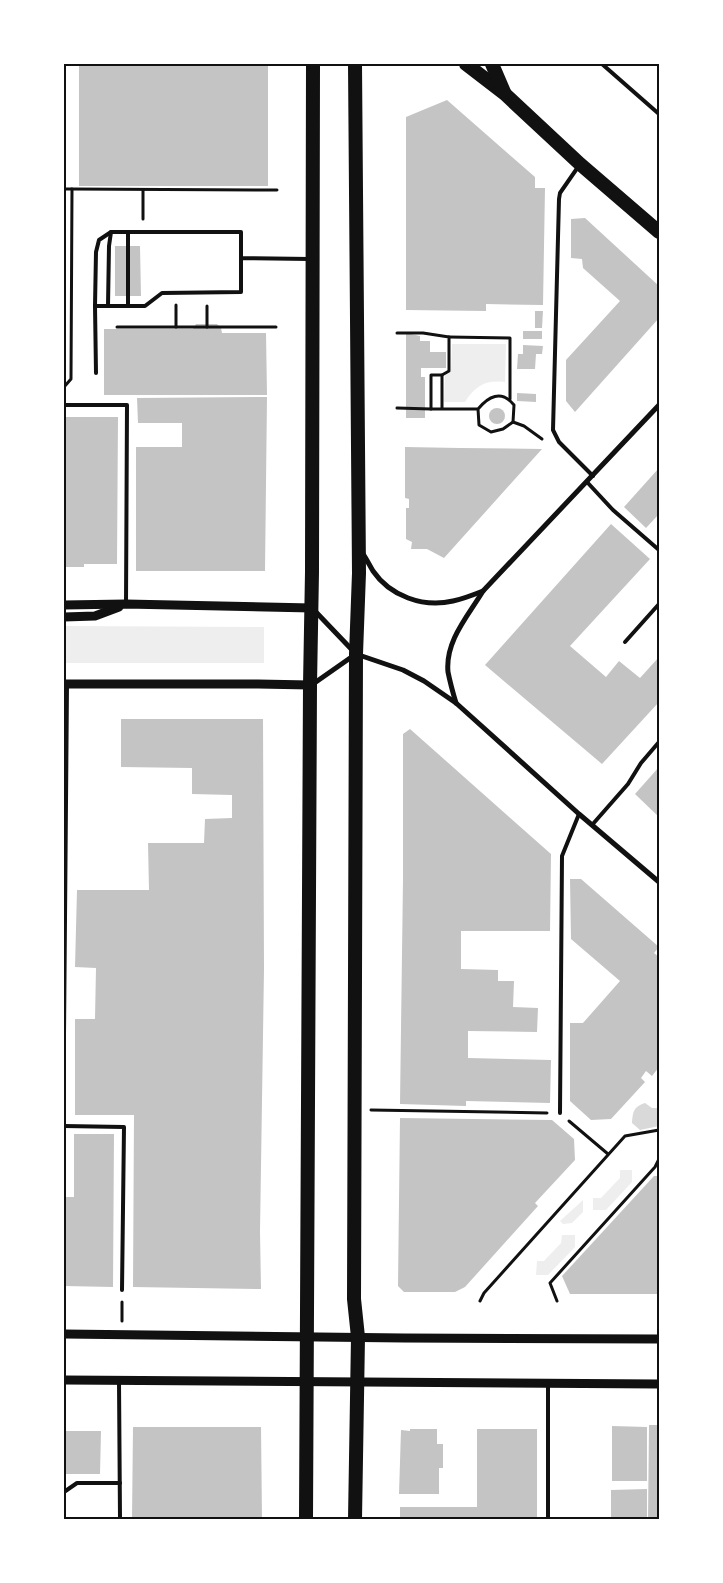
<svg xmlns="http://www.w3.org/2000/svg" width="723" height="1583" font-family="Mulish,sans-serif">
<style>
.green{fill:#eee}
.water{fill:#d9d9d9}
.building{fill:#c4c4c4}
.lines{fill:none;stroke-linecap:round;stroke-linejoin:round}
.path{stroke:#111;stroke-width:3}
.service{stroke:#111;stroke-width:4}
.minor{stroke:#111;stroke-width:5}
.tertiary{stroke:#111;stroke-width:9}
.trunk{stroke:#111;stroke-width:14}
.neatline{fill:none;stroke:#111;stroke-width:2}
</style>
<rect width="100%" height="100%" fill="#fff"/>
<g class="green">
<path d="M 452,344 L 506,344 L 505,382 C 486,380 476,385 465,402 L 444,402 L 445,375 L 451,371 Z"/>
<polygon points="64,626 264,627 264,663 64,663"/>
<polygon points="620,1170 632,1170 632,1182 606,1210 593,1210 593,1198 601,1198 620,1178"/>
<polygon points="583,1200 583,1212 572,1223 563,1224 560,1221"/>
<polygon points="562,1235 575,1235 575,1247 548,1275 536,1275 537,1261 544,1261 561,1243"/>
</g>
<path class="water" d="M 645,1103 L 652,1108 L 659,1108 L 659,1126 L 640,1130 L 632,1123 C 633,1112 633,1107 645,1103 Z"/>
<g class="building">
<rect x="79" y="64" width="189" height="122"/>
<polygon points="447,100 535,177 535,188 545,188 543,305 486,304 486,311 406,310 406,117"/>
<polygon points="585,218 659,286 659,318 575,412 566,401 566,360 620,301 583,268 582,259 571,258 571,219"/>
<polygon points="115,246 140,246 141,296 115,296"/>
<polygon points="535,311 543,311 542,328 535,328"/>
<polygon points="196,324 217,324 221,328 222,333 266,333 267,395 104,395 104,329 193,329"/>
<rect x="523" y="331" width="19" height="8"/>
<polygon points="406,333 420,336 420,341 430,341 430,352 446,352 446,368 421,368 421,377 425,377 425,418 406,418"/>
<polygon points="523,345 543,346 542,354 536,354 535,369 517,369 518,354 523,354"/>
<polygon points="517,393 536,394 536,402 517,401"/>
<polygon points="267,397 265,571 136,571 136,447 182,447 182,423 138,423 137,398"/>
<circle cx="497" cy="416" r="8"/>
<polygon points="64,417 118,417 117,564 84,564 84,567 64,567"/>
<polygon points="405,447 460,448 542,449 444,558 427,549 411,549 412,542 406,539 406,508 409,508 409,499 405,498"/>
<polygon points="659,468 659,514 646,528 624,507"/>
<polygon points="611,524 650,559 570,646 606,677 619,661 640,678 659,657 659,702 602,764 485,665"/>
<polygon points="121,719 263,719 264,969 260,1232 261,1289 133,1287 134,1115 75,1115 75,1019 95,1019 96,968 75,967 77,890 149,890 148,843 204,843 205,819 232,818 232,795 192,794 192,768 121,767"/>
<polygon points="410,729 551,854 550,931 461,931 461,969 498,970 498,981 514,981 513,1007 538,1008 537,1032 468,1031 468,1058 551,1060 550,1103 466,1101 466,1106 400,1104 403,879 403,734"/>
<polygon points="659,767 659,817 635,794"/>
<polygon points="570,879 581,879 659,947 654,953 659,957 659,1067 652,1076 646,1071 641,1078 645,1082 611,1119 591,1120 570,1101 570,1023 583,1023 620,981 571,939"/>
<polygon points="400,1118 552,1120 574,1139 575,1160 535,1203 538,1206 465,1287 455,1292 404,1292 398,1286"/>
<polygon points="74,1134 114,1134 113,1287 64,1286 64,1197 74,1197"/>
<polygon points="654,1176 659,1176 659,1294 570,1294 562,1276"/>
<polygon points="649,1425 659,1425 659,1519 648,1519"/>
<polygon points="612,1426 647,1427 647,1481 612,1481"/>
<polygon points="133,1427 261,1427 262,1519 132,1519"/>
<polygon points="410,1429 437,1429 437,1444 443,1444 443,1468 439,1468 439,1494 399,1494 401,1430 410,1431"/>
<polygon points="477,1429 537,1429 537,1519 400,1519 400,1507 477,1507"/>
<polygon points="64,1431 101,1431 100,1474 64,1474"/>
<polygon points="647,1489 647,1519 611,1519 611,1490"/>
</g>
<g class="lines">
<g class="path">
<polyline points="64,189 72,189 71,379 64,387"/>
<polyline points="72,189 277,190"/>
<polyline points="143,219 143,190"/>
<polyline points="207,306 207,327"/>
<polyline points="117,327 276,327"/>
<polyline points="176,327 176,305"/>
<polyline points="397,333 423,333 449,337 449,371 442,375 431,375 431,409 397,408"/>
<polyline points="449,337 510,338 510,399"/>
<polyline points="442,408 442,375"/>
<path d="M 431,409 L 478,409 C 488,397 501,389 514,405 L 513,422 L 503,429 L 491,432 L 479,425 L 478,409"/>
<polyline points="513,422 524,426 542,439"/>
<polyline points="371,1110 547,1113"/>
<polyline points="569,1121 608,1154"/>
<polyline points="480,1301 484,1293 625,1136 659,1130"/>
<polyline points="557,1301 550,1283 655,1167 659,1159"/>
<polyline points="122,1321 122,1302"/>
</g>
<g class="service">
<polyline points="602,64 659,114"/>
<polyline points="578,167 560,193 559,199 553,430 559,442 593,476"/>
<polyline points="128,232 128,306"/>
<polyline points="241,258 241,292 162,293 145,306 95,306 96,252 99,240 111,232 241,232 241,258 310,259"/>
<polyline points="95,306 96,373"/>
<polyline points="108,306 109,246 111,232"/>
<polyline points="64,405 127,405 126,604"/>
<polyline points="587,482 613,510 659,550"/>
<polyline points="625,642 659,604"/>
<polyline points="592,825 628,784 641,763 659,742"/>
<polyline points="64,1035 67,685"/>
<polyline points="560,1113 562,856 579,814"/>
<polyline points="64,1126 124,1127 122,1290"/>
<polyline points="119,1382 120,1519"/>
<polyline points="548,1383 548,1519"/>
<polyline points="64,1492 77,1483 120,1483"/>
</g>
<g class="minor">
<path d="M 363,554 C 367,560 370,566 373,571 C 390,596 423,608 453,601 C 463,599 473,595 483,591"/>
<polyline points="314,610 356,654 403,670 424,681 456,703 579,814 659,882"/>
<polyline points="313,684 353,656"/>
<path d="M 456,703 C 453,693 450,682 448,672 C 445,641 468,616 483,591 L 659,405"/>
</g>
<g class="tertiary">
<polyline points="64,605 126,604 312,608"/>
<polyline points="64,617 95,616 119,607"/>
<polyline points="64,684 258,684 310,685"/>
<polyline points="64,1334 404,1338 659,1339"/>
<polyline points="64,1380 659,1384"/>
</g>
<g class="trunk">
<polyline points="355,64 359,573 356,654 354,1299 358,1337 355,1519"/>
<polyline points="466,64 505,94 580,164 659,232"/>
<polyline points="492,64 504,92"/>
<polyline points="306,1519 310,685 312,572 313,64"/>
</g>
</g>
<rect width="723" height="1583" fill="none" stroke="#ffffff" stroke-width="130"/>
<rect x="65" y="65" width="593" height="1453" class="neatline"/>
</svg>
